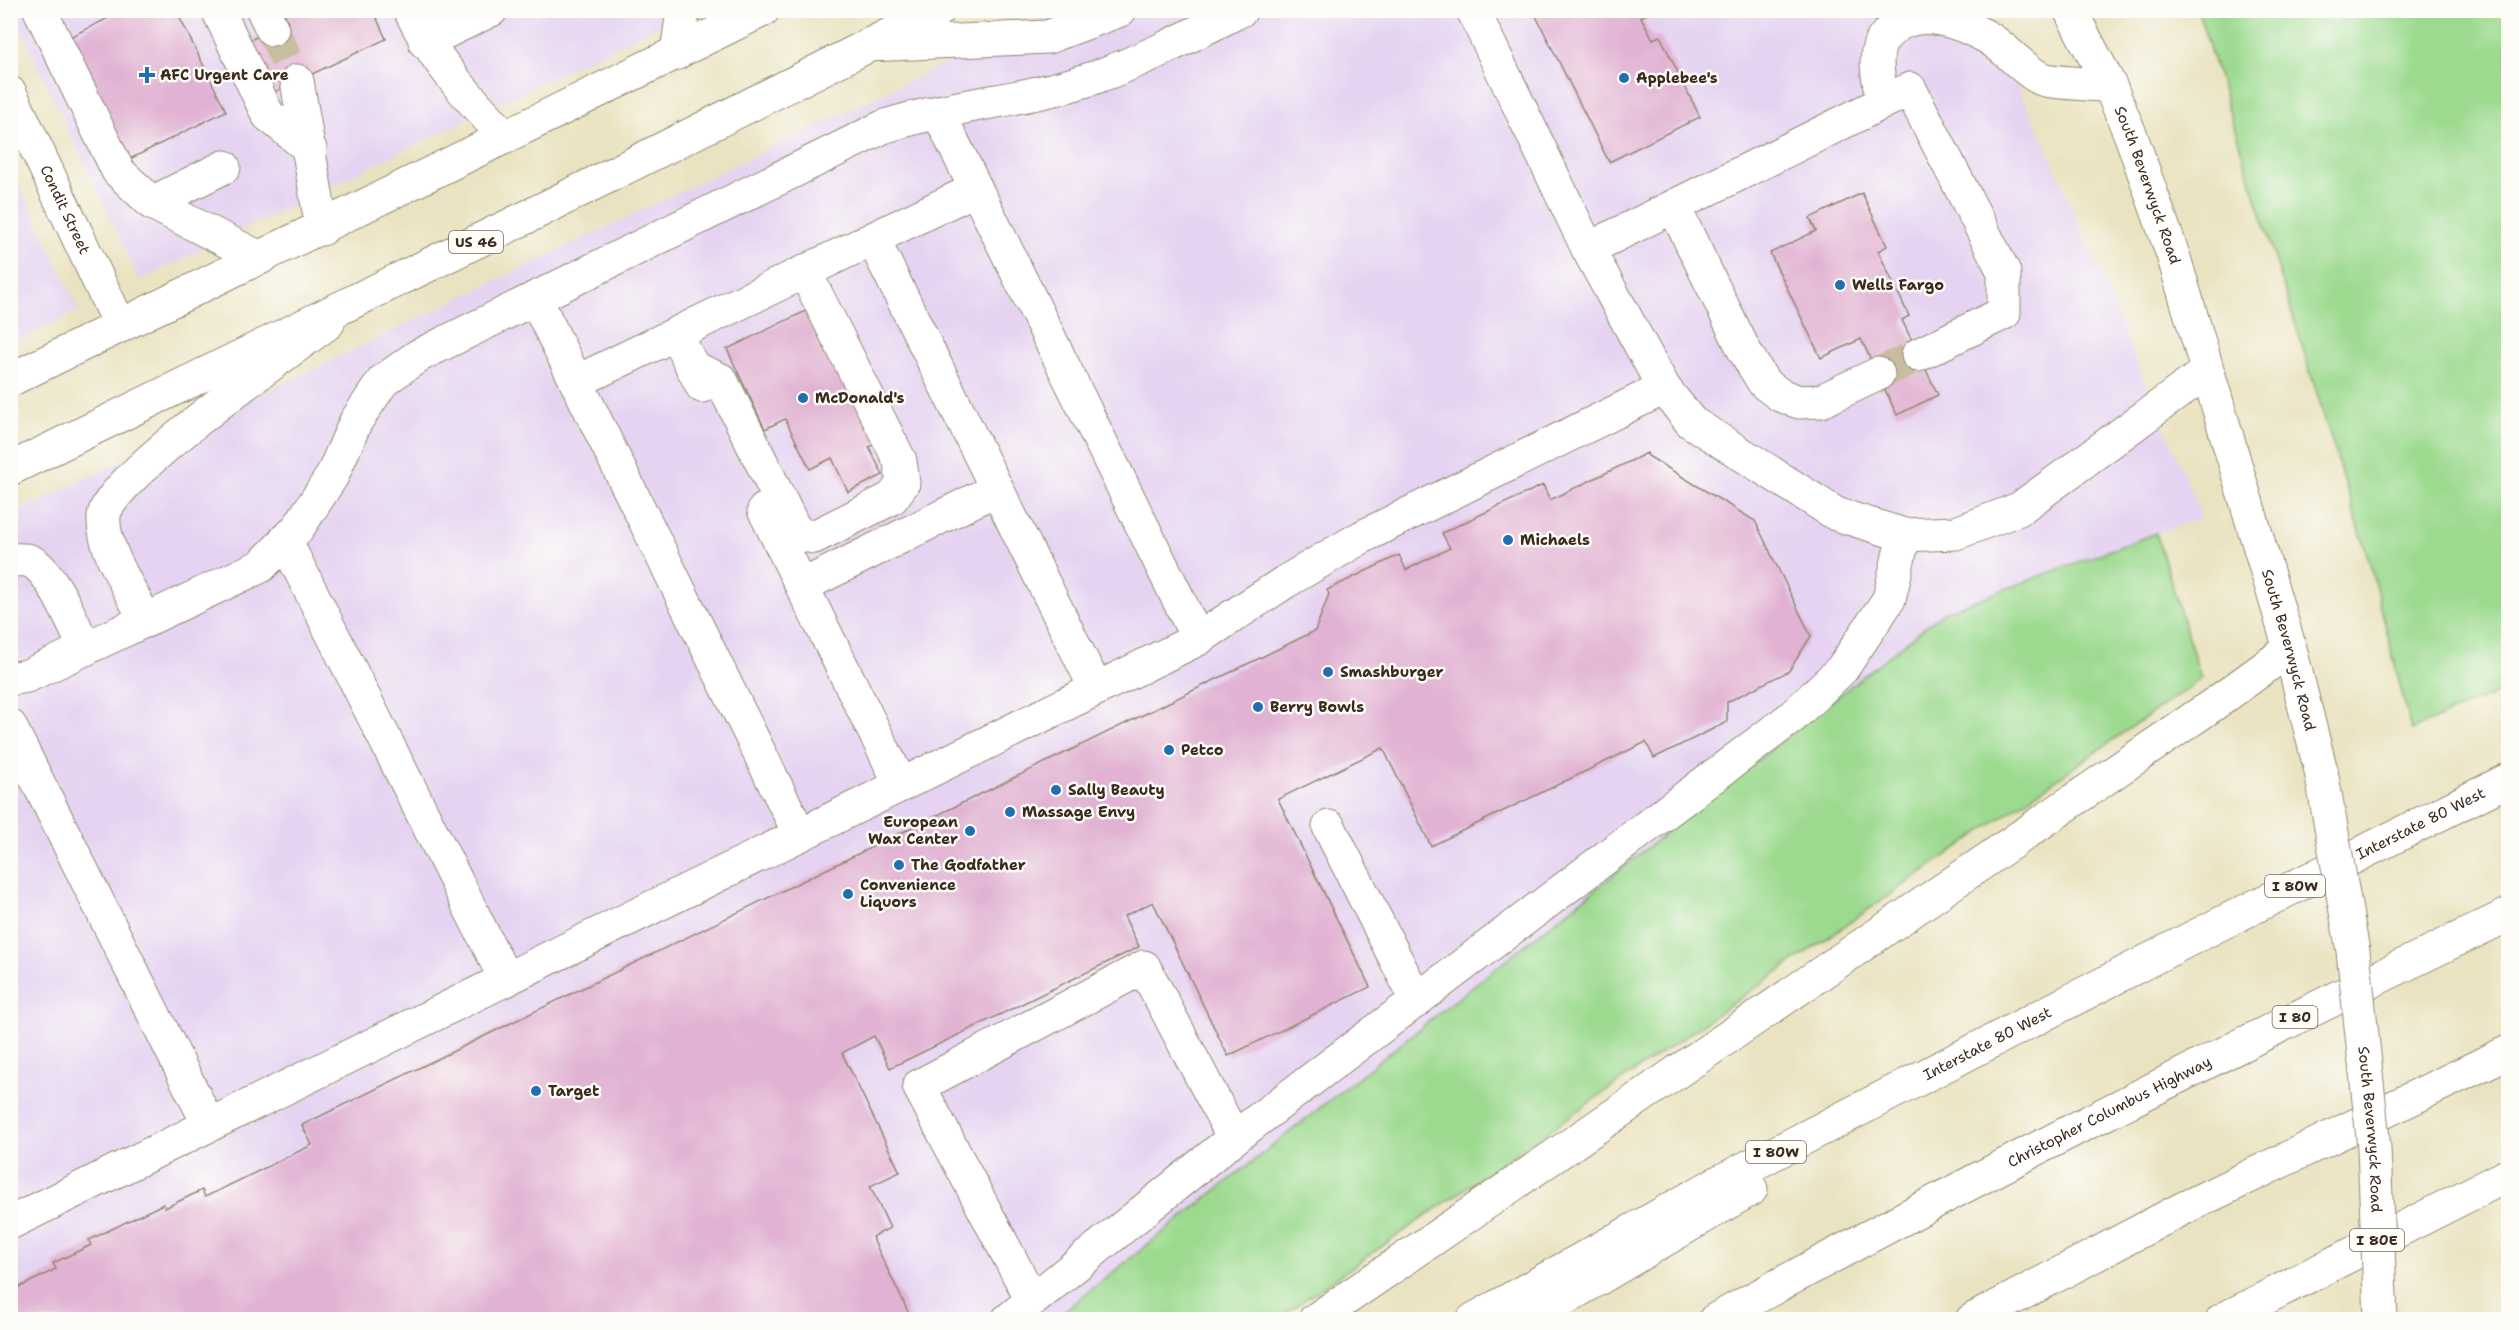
<svg xmlns="http://www.w3.org/2000/svg" width="2519" height="1330" font-family="'Shantell Sans',sans-serif">
<style>
.built{fill:#e5d3f1}
.green{fill:#9cda8f;stroke:#6c8256;stroke-width:1.5}
.building{fill:#e1b2d3}
.lines{fill:none;stroke-linecap:round;stroke-linejoin:round}
.minor-tunnel{stroke:#c7bea0;stroke-width:33;stroke-dasharray:33 16;stroke-linecap:butt}
.minor-casing{stroke:#928670;stroke-width:35}
.major-casing{stroke:#928670;stroke-width:35}
.highway-casing{stroke:#928670;stroke-width:35}
.minor{stroke:#fff;stroke-width:33}
.major{stroke:#fff;stroke-width:33}
.highway{stroke:#fff;stroke-width:33}
.major-bridge-casing{stroke:#928670;stroke-width:35;stroke-linecap:butt}
.major-bridge{stroke:#fff;stroke-width:33}
.poi-dot{fill:#1f6fb2;stroke:#fdfcf7;stroke-width:2}
.labels{text-anchor:middle;stroke-width:5;stroke-linejoin:round;paint-order:stroke}
.shield{fill:#fdfcf7;stroke:#75695f;stroke-width:1.5}
.shield-label{font-size:14px;font-weight:bold;fill:#3b2a1e}
.poi-label{font-size:15px;font-weight:bold;fill:#3b2a1e;stroke:#fdfcf7;text-anchor:start}
.street-label{font-size:15px;fill:#3b2a1e;stroke:#fdfcf7}
</style>
<rect width="100%" height="100%" fill="#fdfcf7"/>
<filter id="ink" filterUnits="userSpaceOnUse"><feTurbulence type="fractalNoise" baseFrequency=".0167" numOctaves="2"/><feDisplacementMap in="SourceGraphic" scale="12" xChannelSelector="R" yChannelSelector="G"/><feConvolveMatrix kernelMatrix="1 2 1 2 8 2 1 2 1" color-interpolation-filters="sRGB"/></filter>
<filter id="wash" filterUnits="userSpaceOnUse"><feTurbulence type="fractalNoise" baseFrequency=".008" numOctaves="4" result="noise"/><feDisplacementMap in="SourceGraphic" scale="24" xChannelSelector="R" yChannelSelector="G"/><feGaussianBlur stdDeviation="1.35" result="paint"/><feColorMatrix in="noise" values="0 0 0 0 0 0 0 0 0 0 0 0 0 0 0 0 0 1.4 0 .05"/><feComposite in="paint" operator="in"/></filter>
<g filter="url(#wash)">
<rect width="100%" height="100%" fill="#eae3c1"/>
<g class="built">
<polygon points="12,11 687,11 140,280"/>
<polygon points="1054,11 1981,11 2044,141 2202,517 1944,612 1053,1319 11,1320 11,515"/>
<polygon points="11,167 79,310 11,344 10,344"/>
</g>
<g class="green">
<polygon points="2198,11 2508,11 2508,688 2411,730 2371,567"/>
<polygon points="2156,533 2201,679 1277,1319 1053,1320 1944,612"/>
</g>
<g id="blocks">
<g class="building">
<polygon points="124,10 176,10 226,111 128,160 68,38"/>
<polygon points="283,10 373,10 386,39 268,95 244,43 288,22"/>
<polygon points="1533,10 1653,10 1641,17 1653,39 1660,36 1700,117 1609,162"/>
<polygon points="1862,193 1887,246 1878,251 1909,316 1902,320 1938,395 1897,415 1861,339 1821,358 1770,253 1816,231 1810,218"/>
<polygon points="812,308 885,439 869,447 883,475 848,492 832,458 810,469 785,419 765,429 727,349"/>
<polygon points="1647,453 1648,456 1755,521 1811,636 1789,671 1727,702 1727,722 1654,758 1646,742 1431,846 1383,748 1278,799 1370,987 1228,1056 1153,902 1124,916 1139,947 890,1068 874,1036 842,1053 900,1172 870,1186 890,1228 872,1237 912,1320 10,1320 10,1292 56,1269 53,1263 91,1245 89,1240 163,1204 165,1208 202,1190 205,1197 312,1145 302,1125 1315,631 1329,594 1327,590 1399,555 1406,570 1450,548 1442,533 1543,485 1550,500"/>
</g>
</g>
</g>
<g filter="url(#ink)">
<use href="#blocks" fill-opacity="0" stroke="#928670" stroke-width="1.5"/>
<g class="lines">
<g class="minor-tunnel">
<polyline points="272,29 297,81"/>
<polyline points="1878,374 1918,355"/>
</g>
<defs>
<g id="minor">
<polyline points="40,10 118,171 152,203 260,258"/>
<polyline points="218,10 268,115 310,149"/>
<polyline points="263,10 272,29"/>
<path d="M 410,10 C 434,61 468,97 506,137"/>
<polyline points="1473,10 1588,249 1664,388 1691,422 1836,514 1904,535 1956,533 2019,509 2206,372"/>
<polyline points="425,42 491,10"/>
<polyline points="868,45 1048,37 1120,10"/>
<polyline points="677,53 683,10"/>
<polyline points="297,81 322,229"/>
<path id="s1" d="M 10,93 L 120,326"/>
<path d="M 1883,102 C 1880,85 1874,64 1879,47 C 1881,40 1887,34 1892,29 C 1920,6 1959,22 1987,37 C 2005,47 2024,71 2042,79 C 2053,83 2096,84 2110,86"/>
<polyline points="938,112 1198,639"/>
<polyline points="152,203 224,167"/>
<polyline points="1674,207 1744,350 1764,383 1780,395 1799,402 1821,401 1878,374"/>
<polyline points="873,239 1096,689"/>
<polyline points="1588,249 1910,89 2004,272 2004,313 1918,355"/>
<polyline points="535,298 800,835"/>
<polyline points="676,334 702,386"/>
<polyline points="692,367 721,380 794,528 802,535 814,537 892,498 903,483 900,461 805,272"/>
<polyline points="576,382 976,189"/>
<polyline points="764,510 901,785"/>
<polyline points="285,540 506,980"/>
<path d="M 10,560 C 16,560 25,559 30,561 C 52,570 75,628 85,649"/>
<polyline points="802,586 997,489"/>
<path d="M 146,621 C 132,592 101,547 104,516 C 107,479 290,351 328,323"/>
<path d="M 10,679 L 27,676 L 261,566 L 298,528 L 332,476 L 356,421 L 383,381 L 418,356 L 883,127 C 952,104 1027,101 1096,77 C 1146,59 1194,34 1241,10"/>
<polyline points="10,726 209,1125"/>
<polyline points="1329,827 1417,1001"/>
<polyline points="10,1223 1198,639 1285,582 1362,537 1664,388"/>
<polyline points="1032,1300 919,1086 1144,967 1234,1138"/>
<polyline points="1008,1320 1234,1138 1792,717 1842,669 1889,599 1904,535"/>
</g>
<g id="major">
<path id="s2" d="M 2070,10 L 2110,86 L 2131,136 L 2174,258 L 2290,649 L 2321,771"/>
</g>
<g id="highway">
<polyline points="10,380 763,10"/>
<polyline points="10,469 531,215 939,10"/>
<polyline points="1315,1320 2220,700 2290,649"/>
<path id="s3" d="M 1473,1320 L 1719,1182 L 2194,937 L 2508,780"/>
<polyline points="1528,1320 1751,1189"/>
<path id="s4" d="M 1715,1320 C 1975,1177 2240,1043 2508,915"/>
<polyline points="1972,1320 2180,1210 2508,1052"/>
<polyline points="2222,1320 2508,1175"/>
</g>
</defs>
<use href="#minor" class="minor-casing"/>
<use href="#major" class="major-casing"/>
<use href="#highway" class="highway-casing"/>
<use href="#minor" class="minor"/>
<use href="#major" class="major"/>
<use href="#highway" class="highway"/>
<defs>
<g id="major-bridge">
<path id="s5" d="M 2321,771 L 2353,951 L 2374,1148 L 2381,1320"/>
</g>
</defs>
<use href="#major-bridge" class="major-bridge-casing"/>
<use href="#major-bridge" class="major-bridge"/>
</g>
</g>
<g class="poi-dot">
<path d="M144 66h6v6h6v6h-6v6h-6v-6h-6v-6h6z"/>
<circle cx="1624" cy="78" r="6"/>
<circle cx="1840" cy="285" r="6"/>
<circle cx="803" cy="398" r="6"/>
<circle cx="1508" cy="540" r="6"/>
<circle cx="1328" cy="672" r="6"/>
<circle cx="1258" cy="707" r="6"/>
<circle cx="1169" cy="750" r="6"/>
<circle cx="1056" cy="790" r="6"/>
<circle cx="1010" cy="812" r="6"/>
<circle cx="970" cy="831" r="6"/>
<circle cx="899" cy="865" r="6"/>
<circle cx="848" cy="894" r="6"/>
<circle cx="536" cy="1091" r="6"/>
</g>
<g class="labels">
<g class="shield">
<rect x="449" y="231" width="54" height="22" rx="4.5"/>
<rect x="2265" y="875" width="60" height="22" rx="4.5"/>
<rect x="2272.5" y="1006" width="45" height="22" rx="4.5"/>
<rect x="1746" y="1141" width="60" height="22" rx="4.5"/>
<rect x="2350" y="1229" width="54" height="22" rx="4.5"/>
</g>
<g class="shield-label">
<text x="476" y="247">US 46</text>
<text x="2295" y="891">I 80W</text>
<text x="2295" y="1022">I 80</text>
<text x="1776" y="1157">I 80W</text>
<text x="2377" y="1245">I 80E</text>
</g>
<g class="poi-label">
<text x="160" y="80">AFC Urgent Care</text>
<text x="1636" y="83">Applebee's</text>
<text x="1852" y="290">Wells Fargo</text>
<text x="815" y="403">McDonald's</text>
<text x="1520" y="545">Michaels</text>
<text x="1340" y="677">Smashburger</text>
<text x="1270" y="712">Berry Bowls</text>
<text x="1181" y="755">Petco</text>
<text x="1068" y="795">Sally Beauty</text>
<text x="1022" y="817">Massage Envy</text>
<text x="958" y="827" text-anchor="end">European<tspan x="958" dy="17">Wax Center</tspan></text>
<text x="911" y="870">The Godfather</text>
<text x="860" y="890">Convenience<tspan x="860" dy="17">Liquors</tspan></text>
<text x="548" y="1096">Target</text>
</g>
<g class="street-label">
<text dy="5" stroke="none"><textPath href="#s2" startOffset="192">South Beverwyck Road</textPath></text>
<text dy="5" stroke="none"><textPath href="#s1" startOffset="129">Condit Street</textPath></text>
<text dy="5" stroke="none"><textPath href="#s2" startOffset="678">South Beverwyck Road</textPath></text>
<text dy="5" stroke="none"><textPath href="#s3" startOffset="1070">Interstate 80 West</textPath></text>
<text dy="5" stroke="none"><textPath href="#s3" startOffset="584">Interstate 80 West</textPath></text>
<text dy="5" stroke="none"><textPath href="#s4" startOffset="446">Christopher Columbus Highway</textPath></text>
<text dy="5" stroke="none"><textPath href="#s5" startOffset="362">South Beverwyck Road</textPath></text>
</g>
</g>
<rect width="2519" height="1330" fill="none" stroke="#fdfcf7" stroke-width="36"/>
</svg>
